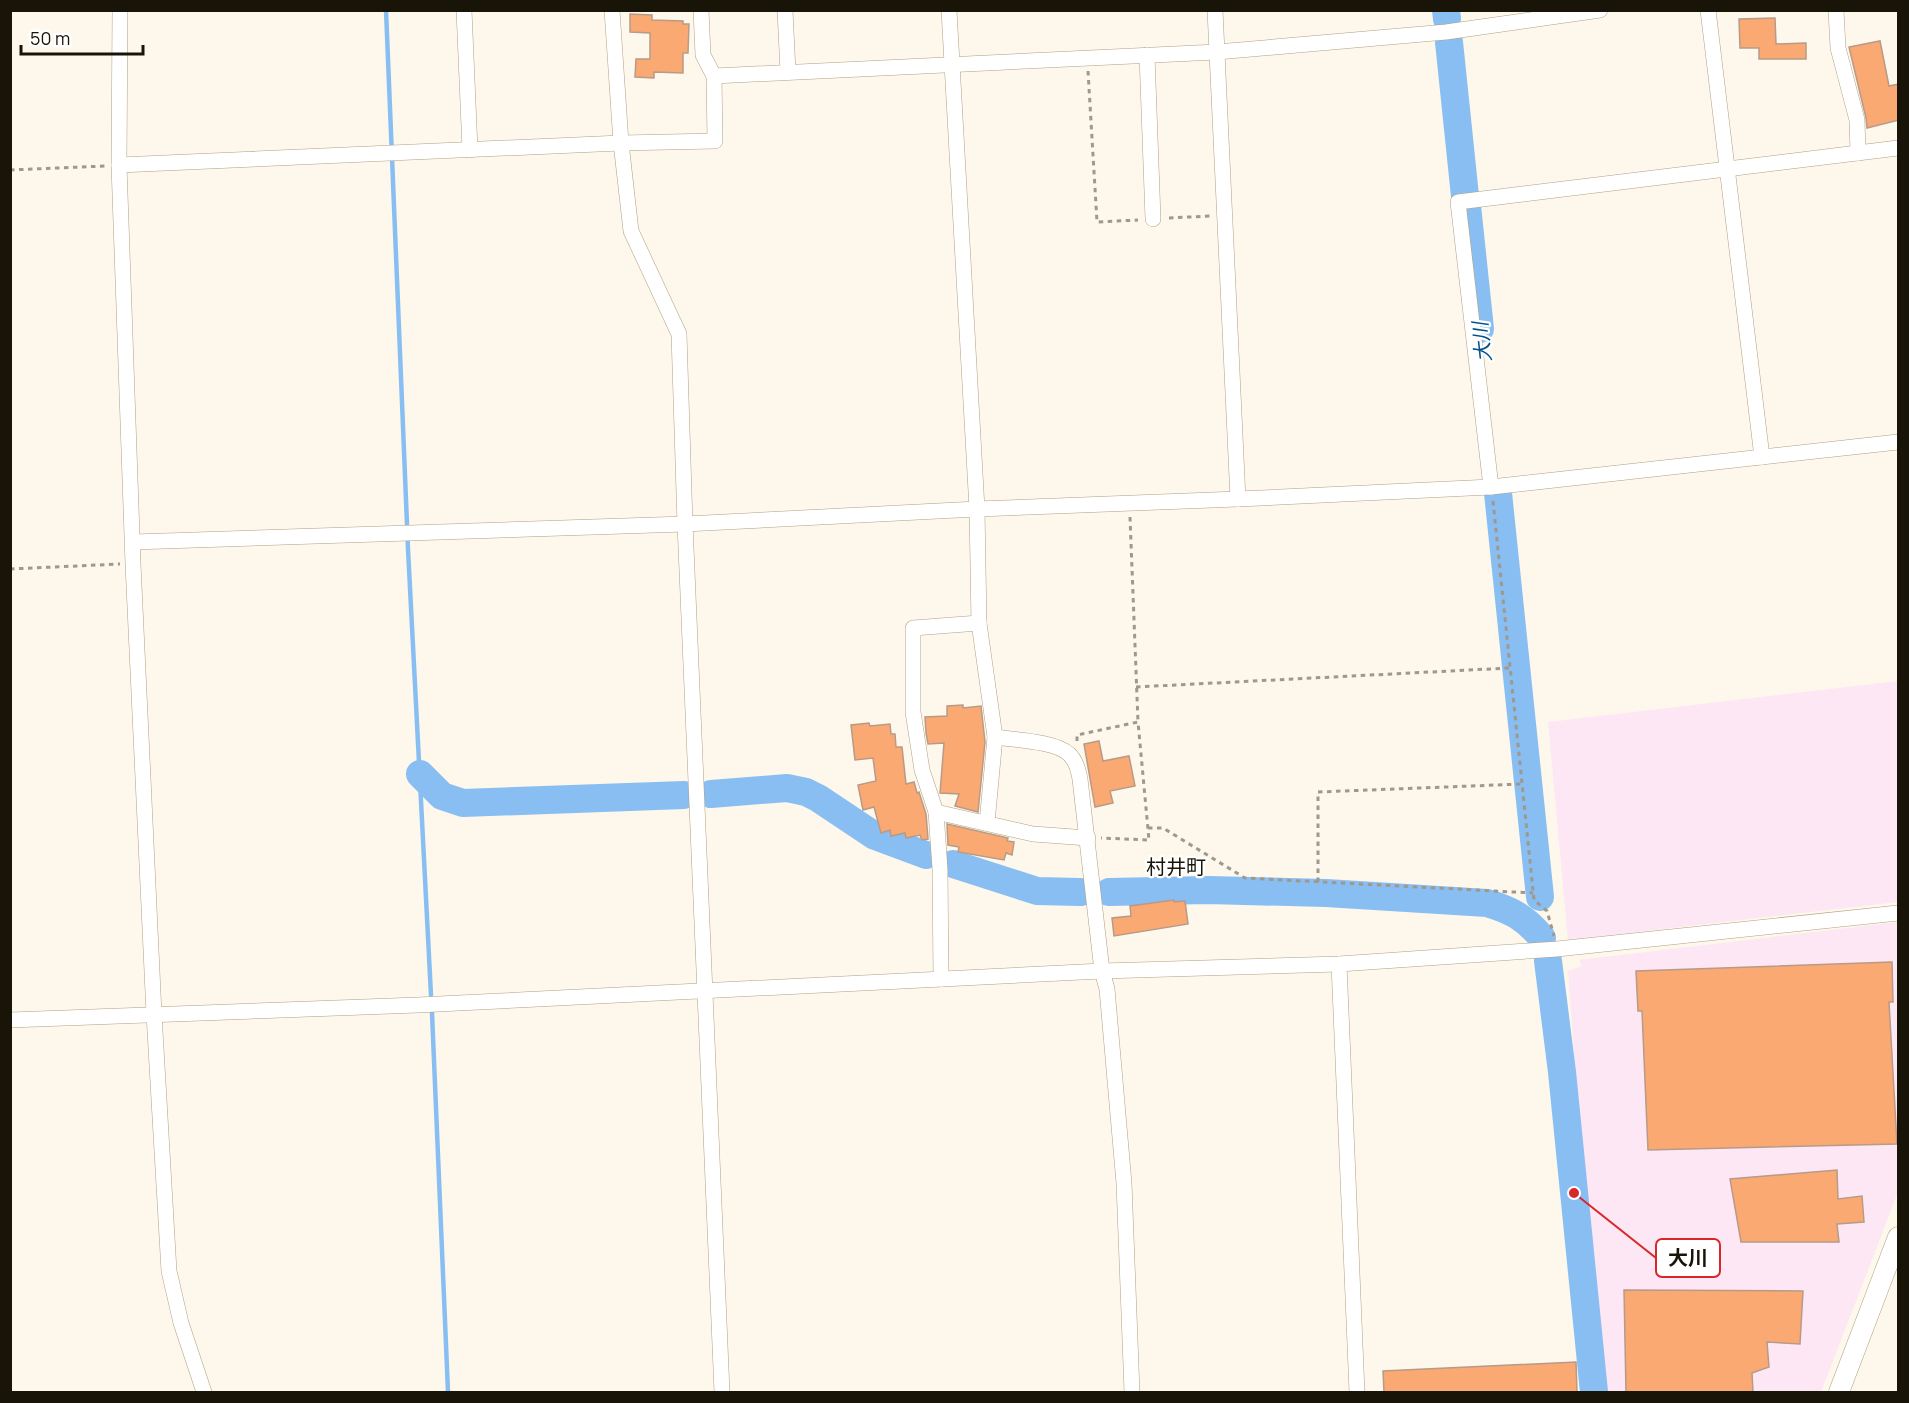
<svg xmlns="http://www.w3.org/2000/svg" width="1909" height="1403" font-family="Manrope,'Noto Sans JP',sans-serif">
<style>
.industrial{fill:#fde7f4}
.lines{fill:none;stroke-linecap:round;stroke-linejoin:round}
.stream{stroke:#89bef3;stroke-width:4.5}
.river{stroke:#89bef3;stroke-width:28}
.building{fill:#faa973;stroke:#b89a87;stroke-width:1.5}
.minor-casing{stroke:#afa183;stroke-width:16}
.major-casing{stroke:#afa183;stroke-width:21}
.path{stroke:#9e998c;stroke-width:3;stroke-dasharray:4.5 4.5;stroke-linecap:butt}
.minor{stroke:#fff;stroke-width:15}
.major{stroke:#fff;stroke-width:20}
.labels{text-anchor:middle;stroke-width:4.5;stroke-linejoin:round;paint-order:stroke}
.water-label{font-size:20px;font-style:italic;fill:#00528d;stroke:#fff}
.neighbourhood-label{font-size:20px;fill:#191408;stroke:#fff}
.leader{fill:none;stroke:#d62828;stroke-width:2}
.callout-dot{fill:#d62828;stroke:#fff;stroke-width:2}
.callout{fill:#fff;stroke:#d62828;stroke-width:2}
.callout-label{font-size:20px;text-anchor:middle;font-weight:bold;fill:#191408}
</style>
<rect width="100%" height="100%" fill="#fdf8eb"/>
<g class="industrial">
<polygon points="1898,681 1898,902 1568,940 1548,722"/>
<polygon points="1898,922 1898,1192 1821,1392 1601,1392 1568,1078 1574,1052 1568,971 1582,966 1579,960"/>
</g>
<g class="lines">
<g class="stream">
<polyline points="386,10 408,549 431,995"/>
<polyline points="432,1013 448,1392"/>
</g>
<g class="river">
<polyline points="1446,10 1447,19"/>
<polyline points="1449,42 1465,196"/>
<polyline points="1467,206 1480,329"/>
<polyline points="1498,493 1540,897"/>
<polyline points="420,774 442,796 463,803 684,795"/>
<polyline points="711,794 787,788 806,792 818,798 875,836 926,855"/>
<polyline points="953,864 1037,891 1080,892"/>
<path d="M 1109,892 L 1208,890 L 1326,893 L 1487,903 C 1511,910 1526,918 1542,938"/>
<polyline points="1548,961 1562,1072 1594,1392"/>
</g>
</g>
<g class="building">
<polygon points="630,14 652,15 652,20 683,21 683,24 689,24 688,53 683,53 683,73 654,72 654,78 635,77 636,59 650,59 650,33 630,32"/>
<polygon points="1775,18 1776,44 1806,43 1806,59 1759,59 1759,48 1740,48 1739,19"/>
<polygon points="1880,41 1889,86 1899,84 1899,120 1867,128 1866,118 1849,47"/>
<polygon points="963,705 963,708 981,706 985,742 978,812 955,806 959,794 940,793 944,743 928,744 926,733 925,717 947,716 947,706"/>
<polygon points="869,723 870,726 890,724 891,734 895,734 896,747 902,747 906,784 914,782 917,793 919,792 926,814 928,839 922,840 920,835 906,838 905,833 891,836 890,830 881,833 874,807 863,810 858,785 876,781 873,758 855,760 851,725"/>
<polygon points="1099,741 1103,761 1129,756 1135,786 1110,791 1113,803 1095,807 1084,744"/>
<polygon points="947,824 1008,838 1007,841 1014,842 1012,855 1006,853 1004,860 958,852 959,847 948,845"/>
<polygon points="1174,900 1174,902 1185,901 1188,924 1114,936 1112,918 1131,916 1130,906"/>
<polygon points="1892,962 1893,1002 1889,1002 1897,1144 1648,1150 1642,1011 1638,1011 1636,971"/>
<polygon points="1837,1170 1838,1199 1862,1196 1864,1222 1837,1224 1839,1242 1741,1242 1730,1179"/>
<polygon points="1624,1290 1803,1291 1800,1344 1767,1342 1769,1367 1752,1373 1753,1392 1626,1392"/>
<polygon points="1576,1362 1577,1392 1384,1392 1383,1371"/>
</g>
<g class="lines">
<defs>
<g id="minor">
<polyline points="120,10 119,165 133,564 154,1014 169,1271 181,1323 204,1392"/>
<polyline points="464,10 470,150"/>
<polyline points="612,10 621,143 631,231 679,334 685,524 722,1392"/>
<polyline points="785,10 788,72"/>
<path d="M 949,10 L 977,509 L 979,623 L 995,737 C 1014,740 1055,741 1069,754 C 1076,761 1078,769 1080,779 L 1102,971 L 1107,989 L 1124,1183 L 1132,1392"/>
<polyline points="1215,10 1238,499"/>
<polyline points="1708,10 1762,457"/>
<polyline points="1836,10 1838,48 1857,120 1858,153"/>
<polyline points="1147,55 1153,219"/>
<polyline points="714,76 1217,52 1446,32 1600,10"/>
<polyline points="119,165 621,143 715,141 714,76 703,55 701,10"/>
<polyline points="1491,487 1458,202 1898,148"/>
<polyline points="133,542 685,524 977,509 1238,499 1491,487 1898,442"/>
<polyline points="979,623 913,628 913,712 922,770 936,812 1033,834 1088,838"/>
<polyline points="936,812 940,869 941,979"/>
<polyline points="987,823 995,737"/>
<polyline points="1339,964 1357,1392"/>
<polyline points="10,1020 418,1005 1102,971 1339,964 1557,949 1898,913"/>
</g>
<polyline id="major" points="1839,1392 1898,1237"/>
</defs>
<use href="#minor" class="minor-casing"/>
<use href="#major" class="major-casing"/>
<g class="path">
<polyline points="1088,71 1097,222 1138,220"/>
<polyline points="10,170 105,166"/>
<polyline points="1169,218 1210,216"/>
<polyline points="1493,501 1534,900 1547,911 1554,936"/>
<polyline points="1130,517 1138,722"/>
<polyline points="10,569 120,564"/>
<polyline points="1136,687 1509,668"/>
<polyline points="1077,741 1077,735 1138,722 1149,840 1101,838"/>
<polyline points="1148,828 1163,828 1245,878 1533,893"/>
<polyline points="1318,882 1318,792 1522,784"/>
</g>
<use href="#minor" class="minor"/>
<use href="#major" class="major"/>
</g>
<g class="labels">
<g class="water-label">
<text transform="translate(1482 342) rotate(-96)" y="7">大川</text>
</g>
<g class="neighbourhood-label">
<text x="1176" y="874">村井町</text>
</g>
</g>
<path class="leader" d="M1574 1193L1656 1258"/>
<circle class="callout-dot" cx="1574" cy="1193" r="6"/>
<rect class="callout" x="1656" y="1239" width="64" height="38" rx="6"/>
<g class="callout-label">
<text x="1688" y="1265">大川</text>
</g>
<rect width="1909" height="1403" fill="none" stroke="#191408" stroke-width="24"/>
<path d="M21 45v9h122v-9" fill="none" stroke="#191408" stroke-width="3"/>
<text x="30" y="45" font-size="18" fill="#191408" stroke="#ffffff" stroke-width="4.5" paint-order="stroke">50 m</text>
</svg>
